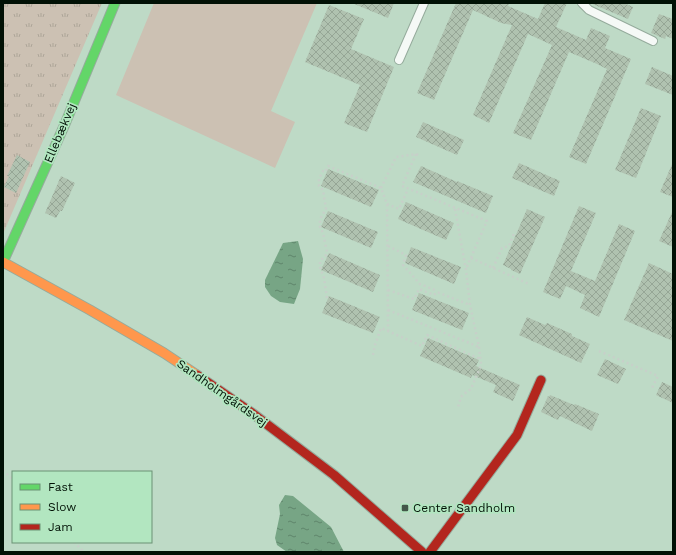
<svg xmlns="http://www.w3.org/2000/svg" width="676" height="555" font-family="'Work Sans',sans-serif">
<style>
.grass{fill:url(#grass-tufts)}
.pitch{fill:#ccc1b3}
.water{fill:url(#water-ripples)}
.building{fill:url(#building-cross-hatch)}
.lines{fill:none;stroke-linecap:round;stroke-linejoin:round}
.lane-casing{stroke:#95ab9c;stroke-width:10}
.fast-casing{stroke:#95ab9c;stroke-width:11}
.slow-casing{stroke:#95ab9c;stroke-width:11}
.jam-casing{stroke:#95ab9c;stroke-width:11}
.path{stroke:#c7d0c9;stroke-width:2.5;stroke-dasharray:2 3;stroke-linecap:butt}
.lane{stroke:#f5f9f6;stroke-width:8}
.fast{stroke:#63d668;stroke-width:9}
.slow{stroke:#ff974d;stroke-width:9}
.jam{stroke:#b3261e;stroke-width:9}
.poi-dot{fill:#435749;stroke:#b2e6c0;stroke-width:1.5}
.labels{text-anchor:middle;stroke-width:3.5;stroke-linejoin:round;paint-order:stroke}
.street-label{font-size:12px;fill:#011105;stroke:#b2e6c0}
.poi-label{font-size:12px;fill:#011105;stroke:#b2e6c0;text-anchor:start}
</style>
<defs>
<pattern id="grass-tufts" width="24" height="20" patternUnits="userSpaceOnUse"><rect width="24" height="20" fill="#ccc1b3"/><path d="M3 7l-1-3M5 7V3M7 7l1-3M15 17l-1-3M17 17v-4M19 17l1-3" fill="none" stroke="#ada598"/></pattern>
<pattern id="water-ripples" width="26" height="14" patternUnits="userSpaceOnUse"><rect width="26" height="14" fill="#77a585"/><path d="M2 4q2-2 4 0t4 0M15 11q2-2 4 0t4 0" fill="none" stroke="#5f856b"/></pattern>
<pattern id="building-cross-hatch" width="8" height="8" patternUnits="userSpaceOnUse"><rect width="8" height="8" fill="#b0c2b0"/><path d="M0 0l8 8M0 8l8-8" fill="none" stroke="#96a696"/></pattern>
</defs>
<rect width="100%" height="100%" fill="#bedac6"/>
<polygon class="grass" points="3,3 102,3 3,234"/>
<polygon class="pitch" points="154,3 317,3 271,111 295,122 275,168 116,95"/>
<g class="water">
<polygon points="298,241 303,259 300,289 294,304 280,302 271,296 265,287 265,280 283,243"/>
<polygon points="285,495 293,496 331,527 344,552 287,552 277,545 275,538 280,514 279,505"/>
</g>
<g class="building">
<polygon points="352,3 394,3 388,18"/>
<polygon points="456,3 509,3 508,6 538,19 545,3 567,3 556,27 586,40 591,28 610,36 605,48 631,59 586,164 569,157 607,69 597,64 569,52 531,140 513,133 552,45 528,34 489,123 473,115 512,25 501,23 473,10 434,100 417,93"/>
<polygon points="590,3 624,3 633,7 628,19"/>
<polygon points="329,5 364,19 351,49 394,67 367,132 344,123 360,85 305,62"/>
<polygon points="659,14 673,19 673,39 666,36 665,39 651,33"/>
<polygon points="652,67 673,76 673,95 645,84"/>
<polygon points="641,108 661,116 636,178 615,170"/>
<polygon points="423,122 464,140 457,155 416,137"/>
<polygon points="17,155 30,162 16,193 4,187 9,176 7,176"/>
<polygon points="673,162 673,197 660,192"/>
<polygon points="519,163 560,181 554,196 512,178"/>
<polygon points="421,166 457,182 457,181 493,196 486,213 413,182"/>
<polygon points="328,169 379,190 371,207 321,186"/>
<polygon points="61,176 75,183 62,211 60,211 56,218 45,213"/>
<polygon points="406,202 454,223 446,240 398,219"/>
<polygon points="579,206 596,213 571,271 595,281 619,224 635,231 599,317 580,308 585,295 566,286 560,299 543,292"/>
<polygon points="527,209 545,217 520,274 511,270 511,269 503,265"/>
<polygon points="673,210 673,247 659,241"/>
<polygon points="328,211 378,232 371,248 321,227"/>
<polygon points="411,247 461,267 454,284 405,263"/>
<polygon points="329,253 380,275 373,292 321,270"/>
<polygon points="649,263 673,274 673,341 624,320"/>
<polygon points="419,293 469,313 462,330 412,310"/>
<polygon points="329,296 380,317 373,333 322,313"/>
<polygon points="527,317 545,325 547,323 572,334 572,336 590,344 581,363 519,335"/>
<polygon points="428,338 479,360 476,366 520,385 513,401 493,392 496,385 472,375 471,378 420,356"/>
<polygon points="605,359 626,369 618,384 597,375"/>
<polygon points="662,382 673,387 673,403 656,395"/>
<polygon points="550,395 574,405 575,404 599,414 592,431 560,416 558,420 541,412 548,396 549,397"/>
</g>
<g class="lines">
<defs>
<g id="lane">
<polyline points="582,3 589,10 653,41"/>
<polyline points="399,60 424,3"/>
</g>
<polyline id="fast" points="3,262 65,124 115,3"/>
<polyline id="slow" points="3,262 90,310 164,353 197,375"/>
<g id="jam">
<polyline points="197,375 252,413 334,475 422,552"/>
<polyline points="430,552 517,435 541,380"/>
</g>
</defs>
<use href="#lane" class="lane-casing"/>
<use href="#fast" class="fast-casing"/>
<use href="#slow" class="slow-casing"/>
<use href="#jam" class="jam-casing"/>
<g class="path">
<polyline points="416,154 402,186 487,221 466,269"/>
<polyline points="381,188 396,157 416,154 421,156"/>
<polyline points="387,204 399,209 408,189"/>
<polyline points="455,209 466,270 470,305 479,347 481,365 471,389 464,394 461,397 458,407"/>
<polyline points="388,246 406,255 403,265 420,284 435,290 437,292"/>
<polyline points="471,258 529,284"/>
<polyline points="493,268 502,248 509,246 515,231"/>
<polyline points="388,290 414,299 419,289 434,295 437,292 470,305"/>
<polyline points="327,298 324,278 320,267 320,261 326,255 327,252 323,233 320,227 320,219 326,209 323,190 319,186 319,179 323,171 325,172 328,166 381,188 387,204 388,331"/>
<polyline points="388,310 479,347"/>
<polyline points="599,351 658,376 652,388"/>
<polyline points="373,355 375,345 381,328 422,346 427,335 480,359"/>
<polyline points="3,470 13,480"/>
<polyline points="74,542 84,552"/>
</g>
<use href="#lane" class="lane"/>
<use href="#fast" class="fast"/>
<use href="#slow" class="slow"/>
<use href="#jam" class="jam"/>
</g>
<rect class="poi-dot" x="401" y="504" width="8" height="8" rx="2"/>
<g class="labels">
<g class="street-label">
<text transform="translate(60 133) rotate(-67)" y="4">Ellebækvej</text>
<text transform="translate(222 393) rotate(35)" y="4">Sandholmgårdsvej</text>
</g>
<g class="poi-label">
<text x="413" y="512">Center Sandholm</text>
</g>
</g>
<rect width="676" height="555" fill="none" stroke="#011105" stroke-width="8"/>
<rect x="12" y="471" width="140" height="72" fill="#b2e6c0" stroke="#6b9175"/>
<rect x="20" y="484" width="20" height="6" fill="#63d668" stroke="#6b9175"/>
<text x="48" y="491" font-size="12" fill="#011105">Fast</text>
<rect x="20" y="504" width="20" height="6" fill="#ff974d" stroke="#6b9175"/>
<text x="48" y="511" font-size="12" fill="#011105">Slow</text>
<rect x="20" y="524" width="20" height="6" fill="#b3261e" stroke="#6b9175"/>
<text x="48" y="531" font-size="12" fill="#011105">Jam</text>
</svg>
